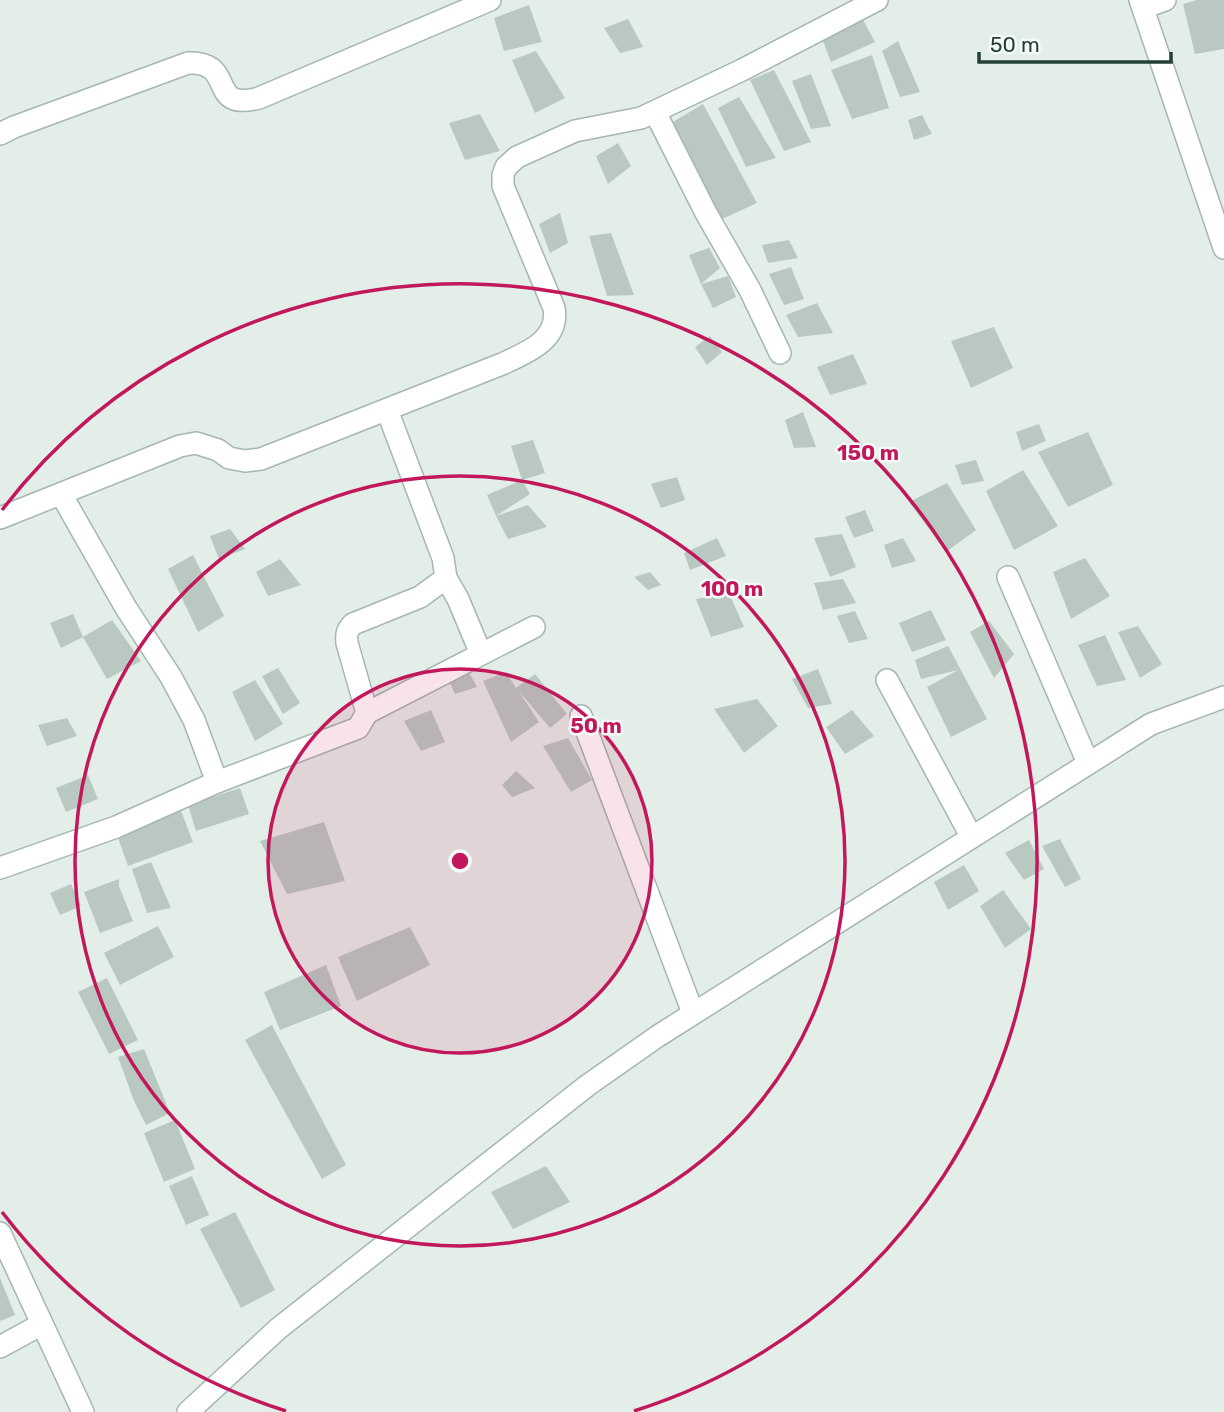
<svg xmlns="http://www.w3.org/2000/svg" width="1224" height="1412" font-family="Rubik,sans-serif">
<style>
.building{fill:#b9c9c2}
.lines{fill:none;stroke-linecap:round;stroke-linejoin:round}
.minor-casing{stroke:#a6b6b0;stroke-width:24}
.minor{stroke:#fff;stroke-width:21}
.ring{fill:none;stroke:#c2185b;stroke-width:3.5}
.centre{fill:#c2185b;stroke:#f4faf7;stroke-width:3.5}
.ring-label{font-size:21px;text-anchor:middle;font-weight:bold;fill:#c2185b;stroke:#f4faf7;stroke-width:5;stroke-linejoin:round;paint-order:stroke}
</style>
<rect width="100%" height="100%" fill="#e4eee9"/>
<g class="building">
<polygon points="1197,0 1224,0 1224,49 1195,54 1183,4"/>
<polygon points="529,5 542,42 504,51 494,18"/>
<polygon points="862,18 875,42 831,62 819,31"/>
<polygon points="628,19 643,47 620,53 604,28"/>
<polygon points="898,41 920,92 900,97 882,51"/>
<polygon points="536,51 565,98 535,113 512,60"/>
<polygon points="872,55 889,108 852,119 831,70"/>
<polygon points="774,70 811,142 784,151 750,80"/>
<polygon points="811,74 831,126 811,129 792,81"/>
<polygon points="739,97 776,158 746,167 718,108"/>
<polygon points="703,104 757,203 720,220 673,122"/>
<polygon points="480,114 500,151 465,160 449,123"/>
<polygon points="922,115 932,134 914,140 908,120"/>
<polygon points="618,143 631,166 608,184 596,156"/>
<polygon points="560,213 568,243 550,253 539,224"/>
<polygon points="611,233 634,295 607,296 589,236"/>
<polygon points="789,240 798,258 768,263 762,245"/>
<polygon points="709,248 720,268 701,284 728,276 736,297 713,308 701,284 689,255"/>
<polygon points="791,267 804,299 784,305 769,274"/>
<polygon points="817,303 833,333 798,337 786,315"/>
<polygon points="994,327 1013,368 971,388 951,341"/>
<polygon points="710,336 722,352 707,365 695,347"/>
<polygon points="853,354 867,384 830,395 817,367"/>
<polygon points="803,412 816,447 794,448 785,420"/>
<polygon points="1039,424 1046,441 1022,451 1016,432"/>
<polygon points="1088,432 1113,485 1068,507 1038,452"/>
<polygon points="533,440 545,473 522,480 530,494 496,516 487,495 522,480 511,446"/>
<polygon points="976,460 984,481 962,485 955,465"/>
<polygon points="1023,470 1058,526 1014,550 986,491"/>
<polygon points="677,477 685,500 661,508 651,484"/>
<polygon points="947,483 976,530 946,552 909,502"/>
<polygon points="528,505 547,527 508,539 496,516"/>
<polygon points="865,510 874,531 854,538 845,517"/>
<polygon points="230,529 245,549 219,559 210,536"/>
<polygon points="842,534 856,567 830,577 814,538"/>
<polygon points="717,538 726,556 690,570 684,553"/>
<polygon points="903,538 916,561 892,568 884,545"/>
<polygon points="193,555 224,616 198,632 168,569"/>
<polygon points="1085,558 1110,596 1071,619 1053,572"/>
<polygon points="280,559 301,585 268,596 256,572"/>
<polygon points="650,572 661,585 648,590 634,577"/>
<polygon points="843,579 856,603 823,610 814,583"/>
<polygon points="729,593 744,627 711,637 696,599"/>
<polygon points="931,610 946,640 912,652 899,623"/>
<polygon points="855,611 868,639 849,643 837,616"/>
<polygon points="73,614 83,637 61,648 50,623"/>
<polygon points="112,620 141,661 107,679 83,637"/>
<polygon points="989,621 1014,654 994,678 970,632"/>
<polygon points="1138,626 1162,664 1140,678 1118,632"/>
<polygon points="1105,635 1126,680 1097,686 1078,645"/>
<polygon points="948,646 987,719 951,737 927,687 958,670 921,679 915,660"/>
<polygon points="278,668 300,703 283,714 262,676"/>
<polygon points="467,669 477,687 455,694 448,679"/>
<polygon points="818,669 832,704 808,708 792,679"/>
<polygon points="506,672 516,688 535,674 567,714 550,728 518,690 539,722 511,742 483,681"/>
<polygon points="255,680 283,724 255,741 232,692"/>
<polygon points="757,699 778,726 744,753 714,709"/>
<polygon points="431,710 445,742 421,751 404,721"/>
<polygon points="852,710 874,736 845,754 826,727"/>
<polygon points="67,718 77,736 47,746 38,725"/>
<polygon points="568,738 592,780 571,792 543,746"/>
<polygon points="516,771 535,788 512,797 502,785"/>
<polygon points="88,775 98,799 66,812 56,788"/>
<polygon points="240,788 249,814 196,831 188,805"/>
<polygon points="180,808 193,842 128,866 116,832"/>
<polygon points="324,822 345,881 287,894 260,841"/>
<polygon points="1060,839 1081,879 1065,887 1042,846"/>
<polygon points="1029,840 1044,869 1024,880 1005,853"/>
<polygon points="151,862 171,908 147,913 132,869"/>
<polygon points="964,865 979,891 948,910 934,882"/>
<polygon points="119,879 119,886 133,921 100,933 84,892"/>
<polygon points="71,884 81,906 60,915 50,893"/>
<polygon points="1003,890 1031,929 1005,948 980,906"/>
<polygon points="158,926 174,957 120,985 104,953"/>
<polygon points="410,927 430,965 357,1001 338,957"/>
<polygon points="326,965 341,1006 280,1030 264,992"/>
<polygon points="107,978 138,1040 109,1054 78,992"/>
<polygon points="272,1025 346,1165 322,1179 245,1040"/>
<polygon points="144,1049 170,1113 146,1125 134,1101 118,1057"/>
<polygon points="175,1120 195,1169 164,1182 144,1133"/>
<polygon points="546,1166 570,1202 513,1229 491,1192"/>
<polygon points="192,1176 209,1215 186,1225 169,1186"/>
<polygon points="235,1212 275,1290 241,1308 200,1229"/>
<polygon points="0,1278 15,1315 0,1321"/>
</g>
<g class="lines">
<defs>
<g id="minor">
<polyline points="1140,0 1224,248"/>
<polyline points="1143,8 1165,0"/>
<polyline points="655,112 706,213 750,290 780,353"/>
<path d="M 0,134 L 14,127 L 188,63 C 238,61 205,112 259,98 L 490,0"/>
<polyline points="61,494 126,608 171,677 194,720 217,782"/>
<path d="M 0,518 L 180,446 L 196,443 L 218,450 L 229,458 L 245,461 L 261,459 L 502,364 C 526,353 560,340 554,308 L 503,186 L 503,175 L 506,167 L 517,157 L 575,131 L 641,118 L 742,70 L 877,0"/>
<polyline points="1008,577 1088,763"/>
<polyline points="446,578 458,599 481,654"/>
<polyline points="887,680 971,836"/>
<polyline points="367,713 534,627"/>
<polyline points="581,716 693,1013"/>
<path d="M 0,868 L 116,827 L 217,782 L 358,728 L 367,713 L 347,643 C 346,634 347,630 353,624 L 420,597 L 446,578 L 443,558 L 387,410"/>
<polyline points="0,1233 83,1412"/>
<polyline points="0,1347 42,1324"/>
<polyline points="188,1412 279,1328 588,1085 658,1036 1151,724 1224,697"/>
</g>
</defs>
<use href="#minor" class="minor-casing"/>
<use href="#minor" class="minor"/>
</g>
<circle cx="460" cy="861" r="192" fill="#c2185b" fill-opacity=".12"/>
<g class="ring">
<circle cx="460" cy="861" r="192"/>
<circle cx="460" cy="861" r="385"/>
<path d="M286 1411A577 577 0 0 1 2 1212M2 510A577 577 0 1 1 634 1411"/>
</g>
<circle cx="460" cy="861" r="10" class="centre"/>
<g class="ring-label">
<text x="868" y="460">150 m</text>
<text x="732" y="596">100 m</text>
<text x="596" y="733">50 m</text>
</g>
<path d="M979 52v10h192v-10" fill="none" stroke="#224038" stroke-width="3.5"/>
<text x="990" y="52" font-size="21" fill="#224038" stroke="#f4faf7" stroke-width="5" paint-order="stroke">50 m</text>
</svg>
